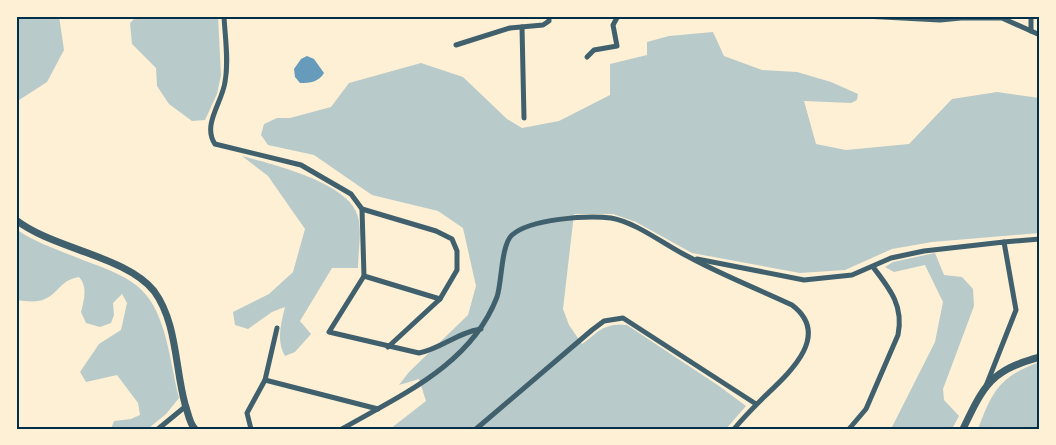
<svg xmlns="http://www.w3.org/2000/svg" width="1056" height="445" font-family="Cabin,sans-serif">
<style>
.green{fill:#b9caca}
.water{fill:#669bbc}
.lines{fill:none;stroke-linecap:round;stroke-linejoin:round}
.minor{stroke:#3f606c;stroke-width:5}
.tertiary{stroke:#3f606c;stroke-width:7}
.neatline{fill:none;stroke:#003049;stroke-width:2}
</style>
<rect width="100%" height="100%" fill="#fdf0d5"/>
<g class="green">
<polygon points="16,16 59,16 64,50 47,82 16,102"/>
<polygon points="137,16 218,16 221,75 217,94 205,120 192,121 169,104 157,86 156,68 132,44 130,23"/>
<path d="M 713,32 L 724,56 L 762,70 L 797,72 L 831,82 L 858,94 L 857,100 L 851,103 L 804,101 L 816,144 L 846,150 L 909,144 L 952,99 L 997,92 L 1040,98 L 1040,233 L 932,242 L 892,249 L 845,270 L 800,273 L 692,253 L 636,222 L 613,214 L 574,214 L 563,309 L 569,325 L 582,344 C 600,331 603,323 627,325 L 719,386 L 746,406 L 726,429 L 390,429 L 426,401 L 419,379 L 399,385 L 409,372 L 468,315 L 476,286 L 463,228 L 438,211 L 372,195 L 314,155 L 268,145 L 261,135 L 264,124 L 277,118 L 290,118 L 331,107 L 349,83 L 421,63 L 463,77 L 507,119 L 522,128 L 559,121 L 610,95 L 610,64 L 647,55 L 647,42 L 669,36 Z"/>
<path d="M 242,156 C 272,164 351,183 358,217 C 362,232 358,252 358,268 L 332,268 L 300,321 L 311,334 L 295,352 L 285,356 C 276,341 281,323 285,307 L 272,312 L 248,329 L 235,325 L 233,312 L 269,294 L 293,272 L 305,229 L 268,176 Z"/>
<path d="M 16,229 C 34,242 58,250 78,258 C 101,267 132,276 147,296 C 167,321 171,367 179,398 L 166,414 L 149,428 L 111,429 L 114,421 L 131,419 L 140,415 L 138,403 L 117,375 L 86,382 L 80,372 L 99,344 L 121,330 L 127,303 L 122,294 L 113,303 L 114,315 L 111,323 L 100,327 L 86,323 L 81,312 C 84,300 88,287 79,277 C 60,280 59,293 45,299 C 37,303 25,301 16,300 Z"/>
<polygon points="935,253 944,275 962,277 973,289 974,306 943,389 944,400 959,416 952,429 891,429 935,342 943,302 925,265 894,272 885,267 893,262"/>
<path d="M 1040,362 L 1040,429 L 978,429 C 992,391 1000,376 1040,362 Z"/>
</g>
<path class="water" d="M 307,56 L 314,59 L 324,73 C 319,82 310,83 300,83 L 295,77 L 294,69 L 301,59 Z"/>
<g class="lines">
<g class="minor">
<path d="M 224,16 C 225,37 229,61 225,82 C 222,103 202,125 215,144 L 301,165 L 351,194 L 362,209 L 364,276 L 329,332 L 419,353 C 441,349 458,332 481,329"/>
<polyline points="864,16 940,20 961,18 1002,18 1040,35"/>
<polyline points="1031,16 1031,31"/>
<polyline points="522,27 524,118"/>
<polyline points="456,45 510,28 543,25 549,21 549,16"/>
<polyline points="587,57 594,50 617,46 613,25 618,16"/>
<polyline points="362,209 436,231 452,239 457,251 457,270 440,299 388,347"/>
<polyline points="1004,242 1040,239"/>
<polyline points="697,259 804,280 852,275 891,258 924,251 1004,242 1016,310 986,386"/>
<polyline points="364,276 440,299"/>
<polyline points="265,380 378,409"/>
<polyline points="158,429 186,406"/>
<polyline points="251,429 247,413 265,380 277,328"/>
<path d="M 342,429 C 401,395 471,365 497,297 C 502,282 501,245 512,235 C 530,219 587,215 611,218 C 638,223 664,245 689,257 C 722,275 758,289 792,305 C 833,336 787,375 763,398 C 753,408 743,418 734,429"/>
<polyline points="476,429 592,330 604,321 623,318 756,404"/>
<path d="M 849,429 L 866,409 L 898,335 C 904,306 890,289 873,267"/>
</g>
<g class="tertiary">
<path d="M 16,220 C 53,249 126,256 154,291 C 177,322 175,368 185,404 C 188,412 189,423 195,429"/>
<path d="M 963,429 C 984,385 991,370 1040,357"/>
</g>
</g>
<rect width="1056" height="445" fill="none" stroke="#fdf0d5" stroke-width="35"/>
<rect x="18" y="18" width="1020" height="410" class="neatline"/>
</svg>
